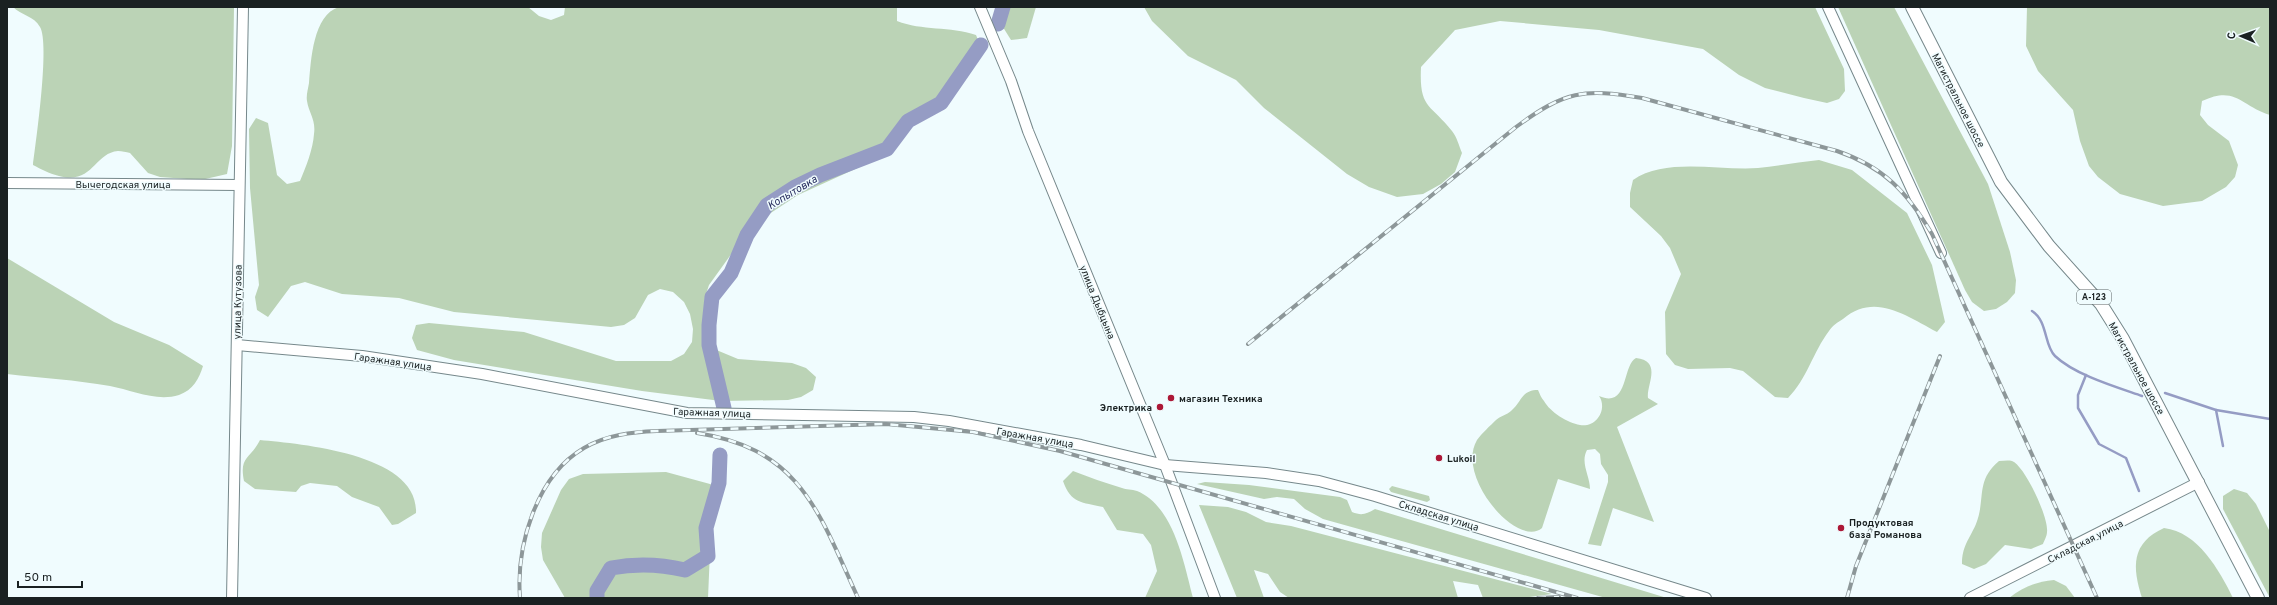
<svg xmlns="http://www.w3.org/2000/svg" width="2277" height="605" font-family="Overpass,sans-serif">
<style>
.green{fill:#bbd3b6}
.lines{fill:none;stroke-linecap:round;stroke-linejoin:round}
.stream{stroke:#959cc4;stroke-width:2.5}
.river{stroke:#959cc4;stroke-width:15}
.minor-casing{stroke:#76888b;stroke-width:12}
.major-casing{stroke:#76888b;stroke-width:14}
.minor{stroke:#fff;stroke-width:10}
.major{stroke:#fff;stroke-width:12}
.rail-casing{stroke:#8d9799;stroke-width:4}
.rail{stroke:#f0fcfe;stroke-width:2.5;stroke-dasharray:8;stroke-linecap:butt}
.poi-dot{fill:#ac1736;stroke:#f0fcfe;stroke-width:1.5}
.labels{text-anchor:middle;stroke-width:3;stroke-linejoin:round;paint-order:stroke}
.shield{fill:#f0fcfe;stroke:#5a6364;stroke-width:1}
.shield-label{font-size:9px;font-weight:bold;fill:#1a2122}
.street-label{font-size:10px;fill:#1a2122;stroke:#f0fcfe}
.poi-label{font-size:10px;font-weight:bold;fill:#1a2122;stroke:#f0fcfe;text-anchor:start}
.water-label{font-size:11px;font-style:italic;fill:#282d5f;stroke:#f0fcfe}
</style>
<rect width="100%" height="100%" fill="#f0fcfe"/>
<g class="green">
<path d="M 13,7 L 234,7 L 232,146 L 227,174 L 201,180 L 160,177 L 148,173 L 130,153 C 126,152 122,151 118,151 C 94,153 93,185 59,176 C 50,174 41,169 33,165 C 36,141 50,44 40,27 C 34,16 21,15 13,7 Z"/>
<path d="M 339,7 L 528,7 L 539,16 L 551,20 L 564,15 L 565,7 L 897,7 L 897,21 C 922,31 950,26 976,35 L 981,47 L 976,60 L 909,130 L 864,165 L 798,195 L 745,230 L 732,253 L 709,285 L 705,297 L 703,324 L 705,337 L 714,349 L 738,359 L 792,363 L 806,368 L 816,377 L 813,390 L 801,397 L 788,400 L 721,401 L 642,391 L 454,360 L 417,350 L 412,338 L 416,325 L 429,323 L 524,332 L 616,361 L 671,361 L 684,354 L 692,342 L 693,329 L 690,314 L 684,302 L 673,292 L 660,289 L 648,295 L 635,318 L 624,325 L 611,327 L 454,312 L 399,298 L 342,294 L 305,282 L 291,286 L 268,317 L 257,310 L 255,297 L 259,285 L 250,188 L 249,129 L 256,118 L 268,123 L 277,175 L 287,184 L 300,181 C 306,167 313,149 314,134 C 316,119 309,114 307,101 C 306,96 308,89 309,83 C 311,60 313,15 339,7 Z"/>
<polygon points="997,7 1036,7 1027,38 1011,40 1001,24"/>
<path d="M 1144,7 L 1815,7 L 1844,69 L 1845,91 L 1839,99 L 1827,103 L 1804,98 L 1765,88 L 1739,75 L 1703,49 L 1599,30 L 1500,21 L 1455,30 L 1421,67 C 1419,109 1430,103 1452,131 C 1457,137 1459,146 1462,153 L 1455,172 L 1441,184 L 1423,194 L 1397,197 L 1369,187 L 1347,174 L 1264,108 L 1236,80 L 1188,56 L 1152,21 Z"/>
<polygon points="1838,7 1894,7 1988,184 2010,252 2016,280 2015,293 2007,302 1996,309 1984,311 1972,302 1965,290"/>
<path d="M 2027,7 L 2270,7 L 2270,115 C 2241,106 2236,85 2202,101 L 2200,115 L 2208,125 L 2229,141 L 2238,165 L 2235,177 L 2226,187 L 2202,201 L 2163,206 L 2120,194 L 2098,177 L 2089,166 L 2080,141 L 2073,110 L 2038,71 L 2026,46 Z"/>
<path d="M 1819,160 L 1852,170 L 1907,213 L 1932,265 L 1945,322 L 1937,332 C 1906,316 1875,292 1843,319 C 1838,322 1832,326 1829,331 C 1813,352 1807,379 1788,398 L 1775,397 L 1743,371 L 1730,368 L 1688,369 L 1675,365 L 1666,354 L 1665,312 L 1681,274 L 1670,248 L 1661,236 L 1630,207 L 1630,193 L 1633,180 C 1665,157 1720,171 1758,168 C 1779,166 1799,162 1819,160 Z"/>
<path d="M 7,258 L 114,322 L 169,345 L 203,366 C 199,379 193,390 179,395 C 156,402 132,390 110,386 C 76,380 41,378 7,374 Z"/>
<path d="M 1636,358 C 1663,361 1646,385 1648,398 L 1658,404 L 1617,427 L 1654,522 L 1613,508 L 1601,546 L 1588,544 L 1608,482 L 1608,475 L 1601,464 L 1600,454 L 1595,449 L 1587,450 C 1580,463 1590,476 1590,489 L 1558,479 L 1542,528 C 1518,549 1455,477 1477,440 C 1482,433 1490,426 1496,420 C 1500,416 1507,415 1511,411 C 1522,402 1521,390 1538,390 C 1540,394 1541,398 1544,401 C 1550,412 1568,423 1580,425 C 1596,428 1608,409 1599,396 C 1629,409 1622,365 1636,358 Z"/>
<path d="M 260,440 C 302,444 419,454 416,513 L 398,524 L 392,525 L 379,507 L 352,497 L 337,486 L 310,483 L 301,486 L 296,492 L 255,489 L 244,481 C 239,456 250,460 260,440 Z"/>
<path d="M 1999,461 C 2003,461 2008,460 2012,461 C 2025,466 2049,518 2047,532 C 2047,536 2044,541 2043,544 L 2031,549 L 2005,545 L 1986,564 L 1974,569 L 1962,564 C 1962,546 1969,540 1976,524 C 1986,499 1975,481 1999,461 Z"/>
<path d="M 1073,471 C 1089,477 1105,483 1122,488 C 1126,490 1132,489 1137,491 C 1174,506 1184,564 1193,598 L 1145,598 L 1157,571 L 1151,545 L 1143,534 L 1117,530 L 1103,507 C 1082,502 1071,504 1063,481 Z"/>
<polygon points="666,472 710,484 720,490 711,528 708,598 565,598 543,560 541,547 542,533 561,490 569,479 583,474"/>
<path d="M 1205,482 L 1249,485 L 1340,497 L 1347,500 L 1352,512 C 1362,516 1366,514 1375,509 L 1667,598 L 1606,598 L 1323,519 L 1305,509 L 1294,499 L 1277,497 L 1264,499 L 1197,484 Z"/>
<polygon points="1392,486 1429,496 1430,500 1427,502 1391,492 1389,489"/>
<polygon points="2234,489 2247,493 2256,504 2270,532 2270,598 2223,509 2223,496"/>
<polygon points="1199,505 1228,507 1246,512 1266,522 1291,526 1552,594 1523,598 1483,598 1478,585 1453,581 1458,598 1289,598 1280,592 1268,574 1254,570 1264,598 1237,598"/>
<path d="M 2164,528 C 2198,532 2219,570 2233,598 L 2142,598 C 2132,567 2131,543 2164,528 Z"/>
<path d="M 2054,580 L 2066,586 L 2075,598 L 2009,598 C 2024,587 2035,582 2054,580 Z"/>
</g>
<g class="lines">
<g class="stream">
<path d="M 2032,311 C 2048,321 2044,346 2055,356 C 2075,375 2116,387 2142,396"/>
<polyline points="2086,375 2078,395 2078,408 2099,444 2126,458 2139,491"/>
<polyline points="2165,393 2216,410 2223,446"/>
<polyline points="2216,410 2270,419"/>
</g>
<g class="river">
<polyline points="998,24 1003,7"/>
<polyline points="724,408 709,345 709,325 712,297 731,273 747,235 767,205 795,187 820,175 887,149 908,121 941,103 981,45"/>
<path d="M 597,598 L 597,591 L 611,568 C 637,563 660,564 685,570 L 708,556 L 706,528 L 719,483 L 720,455"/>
</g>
<defs>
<g id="minor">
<polyline points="980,7 1011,81 1028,131 1165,465 1215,598"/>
<polyline points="1828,7 1941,253"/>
<polyline points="7,183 239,185"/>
<polyline points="237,345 362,356 482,374 687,413 914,417 949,421 1081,445 1165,465 1266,473 1319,481 1375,496 1706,598"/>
<polyline points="232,598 243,7"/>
<polyline points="1970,598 2199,482"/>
</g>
<polyline id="major" points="1912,7 2001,182 2049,246 2101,304 2123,339 2258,598"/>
</defs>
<use href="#minor" class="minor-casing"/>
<use href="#major" class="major-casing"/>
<use href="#minor" class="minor"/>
<use href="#major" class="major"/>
<defs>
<g id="rail">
<path d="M 1248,344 L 1516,127 C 1565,91 1583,88 1642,98 L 1837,151 C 1884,167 1907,192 1932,234 L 2097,598"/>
<path d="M 697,433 C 801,449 819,513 858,598"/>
<path d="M 520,598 C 516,546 536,476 584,448 C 606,435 632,432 657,431 L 886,424 L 973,432 L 1060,451 L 1577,598"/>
<polyline points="1538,598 1559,597"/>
<polyline points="1847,598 1856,566 1940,356"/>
</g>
</defs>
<use href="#rail" class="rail-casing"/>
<use href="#rail" class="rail"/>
</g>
<g class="poi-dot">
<circle cx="1171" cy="398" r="4"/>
<circle cx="1160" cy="407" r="4"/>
<circle cx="1439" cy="458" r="4"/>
<circle cx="1841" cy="528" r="4"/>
</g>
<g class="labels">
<rect class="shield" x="2077" y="290" width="34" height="14" rx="3"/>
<g class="shield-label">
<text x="2094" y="300">А-123</text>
</g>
<g class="street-label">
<text transform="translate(1959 100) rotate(63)" y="4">Магистральное шоссе</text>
<text x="123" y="188">Вычегодская улица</text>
<text transform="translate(237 302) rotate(-89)" y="4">улица Кутузова</text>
<text transform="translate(1098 302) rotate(68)" y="4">улица Дыбцына</text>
<text transform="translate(393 361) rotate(8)" y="4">Гаражная улица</text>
<text transform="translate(2137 368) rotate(61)" y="4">Магистральное шоссе</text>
<text transform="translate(712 412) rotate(2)" y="4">Гаражная улица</text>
<text transform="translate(1035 437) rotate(10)" y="4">Гаражная улица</text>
<text transform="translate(1439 515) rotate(17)" y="4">Складская улица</text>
<text transform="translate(2085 541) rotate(-27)" y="4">Складская улица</text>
</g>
<g class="poi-label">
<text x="1179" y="402">магазин Техника</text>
<text x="1152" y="411" text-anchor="end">Электрика</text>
<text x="1447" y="462">Lukoil</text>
<text x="1849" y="526">Продуктовая<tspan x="1849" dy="12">база Романова</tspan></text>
</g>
<g class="water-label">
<text transform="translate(792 192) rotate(-31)" y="4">Копытовка</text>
</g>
</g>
<rect width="2277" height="605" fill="none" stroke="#1a2122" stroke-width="16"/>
<g transform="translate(2241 36) rotate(272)" stroke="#f0fcfe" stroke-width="3" paint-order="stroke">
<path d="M0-3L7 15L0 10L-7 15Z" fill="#1a2122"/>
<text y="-6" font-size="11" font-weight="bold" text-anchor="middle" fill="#1a2122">С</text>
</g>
<path d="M18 581v6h64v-6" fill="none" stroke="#1a2122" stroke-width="2"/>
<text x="24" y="581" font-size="12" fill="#1a2122" stroke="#f0fcfe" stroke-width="3" paint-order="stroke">50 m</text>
</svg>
